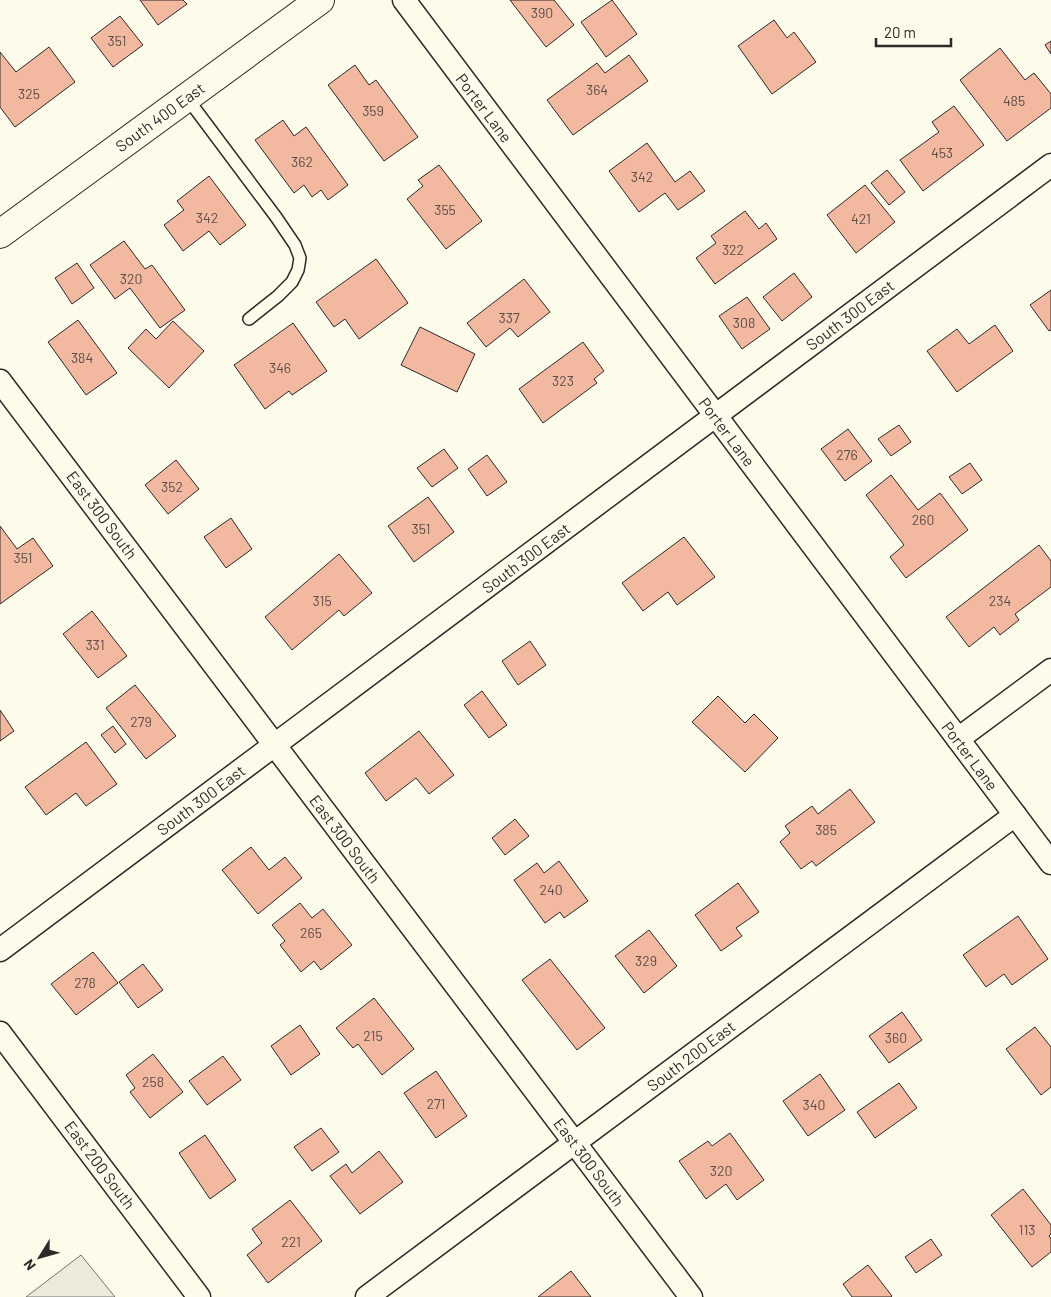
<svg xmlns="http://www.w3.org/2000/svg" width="1051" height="1297" font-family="Barlow,sans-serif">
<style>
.parking{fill:#eceadb;stroke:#74746e}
.building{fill:#f2b8a0;stroke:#2b2b2b}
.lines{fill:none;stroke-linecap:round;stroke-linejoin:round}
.lane-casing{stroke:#2b2b2b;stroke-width:14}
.street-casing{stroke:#2b2b2b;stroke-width:25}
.secondary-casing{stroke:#2b2b2b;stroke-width:30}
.lane{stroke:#fdfbea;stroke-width:11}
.street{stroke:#fdfbea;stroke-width:22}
.secondary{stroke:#fdfbea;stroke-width:28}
.labels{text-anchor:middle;stroke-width:4;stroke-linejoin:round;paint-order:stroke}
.number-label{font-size:14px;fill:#5d4e48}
.street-label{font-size:16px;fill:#2b2b2b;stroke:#fdfbea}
</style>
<rect width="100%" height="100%" fill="#fdfbea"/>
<polygon class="parking" points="81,1255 115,1297 26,1297"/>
<g class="building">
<polygon points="140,0 183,0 187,4 158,25"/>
<polygon points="510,0 554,0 574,25 546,47"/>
<polygon points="612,0 637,34 606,57 581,22"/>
<polygon points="120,16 143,45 113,67 91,38"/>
<polygon points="774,20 787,38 794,32 816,62 772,94 738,46"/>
<polygon points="1051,41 1051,54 1045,45"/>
<polygon points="49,47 75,82 15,127 0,107 0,52 16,72"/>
<polygon points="1000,48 1025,80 1034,73 1051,94 1051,108 1007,141 960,80"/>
<polygon points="629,55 648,81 573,135 547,100 597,63 605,73"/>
<polygon points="355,65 369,85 376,80 418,137 384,161 328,85"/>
<polygon points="954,106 984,145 923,191 900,160 939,132 932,122"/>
<polygon points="283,120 294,136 306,127 348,185 328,200 321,190 312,197 304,185 294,193 255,140"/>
<polygon points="647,143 675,182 690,171 705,191 678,210 665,193 639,212 609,171"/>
<polygon points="439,165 482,221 446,249 407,199 423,186 418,180"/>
<polygon points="887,170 905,192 889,205 871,183"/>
<polygon points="209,176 246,225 220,245 209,231 183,251 164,225 184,210 177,201"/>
<polygon points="865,185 895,222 856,253 827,215"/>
<polygon points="745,211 759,229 766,223 777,239 715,284 696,258 716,243 711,236"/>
<polygon points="124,241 145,269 152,265 185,310 160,328 130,288 115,299 90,265"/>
<polygon points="376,259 408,303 359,339 345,319 334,327 316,302"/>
<polygon points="77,263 94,288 72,304 55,278"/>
<polygon points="794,273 812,297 782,321 763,297"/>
<polygon points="524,279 550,312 518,337 510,328 486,347 467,323"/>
<polygon points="1051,290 1051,330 1049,331 1030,305"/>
<polygon points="747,297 770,329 742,349 719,316"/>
<polygon points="78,320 117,373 86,395 48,342"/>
<polygon points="173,321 204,351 169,388 128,348 146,329 156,339"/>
<polygon points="293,323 327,371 292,395 289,391 265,409 234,365"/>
<polygon points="995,325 1013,351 957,392 927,351 957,329 969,344"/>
<polygon points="420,327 475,354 457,392 401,365"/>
<polygon points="583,342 604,371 594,379 597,383 543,423 519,389"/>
<polygon points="899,425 911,442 891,456 878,439"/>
<polygon points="848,429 872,461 845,481 821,449"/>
<polygon points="444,449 458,468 432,487 417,468"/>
<polygon points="487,455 507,482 487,496 468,469"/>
<polygon points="176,460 199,489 168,514 145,485"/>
<polygon points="970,463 982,480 962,494 949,477"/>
<polygon points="891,475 918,510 940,493 968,530 906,578 890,557 904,545 866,495"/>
<polygon points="428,497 454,532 414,562 388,526"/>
<polygon points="231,518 252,549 226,568 204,537"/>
<polygon points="0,526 17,549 33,538 53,566 0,604"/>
<polygon points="684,537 715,577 677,605 668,592 643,611 622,583"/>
<polygon points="1039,545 1051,561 1051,587 1015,614 1019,620 1000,635 994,627 969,647 946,617"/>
<polygon points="339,554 372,593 344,616 339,610 292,650 265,617"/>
<polygon points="92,611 127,656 98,678 63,634"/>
<polygon points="530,641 546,665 518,685 502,661"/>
<polygon points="135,685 176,736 146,759 106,708"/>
<polygon points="482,691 507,725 489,738 464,705"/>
<polygon points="718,696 745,723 754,714 778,738 745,772 692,722"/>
<polygon points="0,710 14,731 0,741"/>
<polygon points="113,726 126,744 115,753 101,735"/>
<polygon points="419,731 454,775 429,794 416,778 386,801 365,773"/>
<polygon points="86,742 117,784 86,806 76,793 46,815 25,787"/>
<polygon points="850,789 875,822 816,866 812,861 801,869 780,842 790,833 785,826 812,806 818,814"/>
<polygon points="515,819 529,836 505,855 492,838"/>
<polygon points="251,847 269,870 285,857 302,878 258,914 222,870"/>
<polygon points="559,861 588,901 564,918 560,912 545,923 514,880 537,863 544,873"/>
<polygon points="738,883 759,912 736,928 742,936 721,951 695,915"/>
<polygon points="300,903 312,918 323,909 352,945 321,970 314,961 301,972 280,945 285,941 272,925"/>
<polygon points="1018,916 1048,959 1012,985 1004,974 986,987 963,955"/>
<polygon points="649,930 677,966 644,993 615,956"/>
<polygon points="93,952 118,983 76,1015 51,984"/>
<polygon points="550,959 605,1028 577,1050 522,980"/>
<polygon points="143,964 163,990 138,1008 119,982"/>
<polygon points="374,998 414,1049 382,1075 358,1044 353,1048 336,1028"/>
<polygon points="902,1012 922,1040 889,1063 869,1036"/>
<polygon points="300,1025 320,1054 291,1075 271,1046"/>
<polygon points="1035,1027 1051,1047 1051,1087 1041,1095 1006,1049"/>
<polygon points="153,1054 183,1092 150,1118 130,1092 135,1088 126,1075"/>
<polygon points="223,1056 241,1080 207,1105 189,1081"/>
<polygon points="436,1071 467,1116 436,1138 404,1093"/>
<polygon points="820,1074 845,1110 808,1136 783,1101"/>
<polygon points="899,1083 917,1108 875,1138 857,1112"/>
<polygon points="321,1128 339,1152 312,1171 294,1147"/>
<polygon points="730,1133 764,1180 737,1200 726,1184 706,1199 679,1161 708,1141 712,1146"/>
<polygon points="205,1135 236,1180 210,1199 179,1153"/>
<polygon points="379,1151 403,1182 360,1214 330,1176 346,1164 352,1173"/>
<polygon points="1023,1189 1051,1225 1051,1234 1049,1236 1051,1239 1051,1252 1032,1267 991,1215"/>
<polygon points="290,1200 322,1241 268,1283 247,1255 262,1243 252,1229"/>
<polygon points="931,1239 942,1255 916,1273 905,1257"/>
<polygon points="868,1265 892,1296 891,1297 852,1297 843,1284"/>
<polygon points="571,1271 591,1297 538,1297"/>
</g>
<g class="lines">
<defs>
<polyline id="lane" points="187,98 276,217 295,245 300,258 298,270 292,282 278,296 249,319"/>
<g id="street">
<polyline points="404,0 1051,863"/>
<polyline points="0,381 691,1297"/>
<polyline points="958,739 1051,670"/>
<polyline points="0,950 1051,165"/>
<polyline points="0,1033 199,1297"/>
<polyline points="367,1297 1015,815"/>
</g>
<polyline id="secondary" points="0,234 320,0"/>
</defs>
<use href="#lane" class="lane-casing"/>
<use href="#street" class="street-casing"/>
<use href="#secondary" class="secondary-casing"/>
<use href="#lane" class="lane"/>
<use href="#street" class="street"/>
<use href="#secondary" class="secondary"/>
</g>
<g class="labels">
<g class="number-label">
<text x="542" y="18">390</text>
<text x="117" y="46">351</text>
<text x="597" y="95">364</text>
<text x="29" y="99">325</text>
<text x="1014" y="106">485</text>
<text x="373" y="116">359</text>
<text x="942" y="158">453</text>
<text x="302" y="167">362</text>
<text x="642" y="182">342</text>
<text x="445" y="215">355</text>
<text x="207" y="223">342</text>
<text x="861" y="224">421</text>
<text x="733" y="255">322</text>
<text x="131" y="284">320</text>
<text x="509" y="323">337</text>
<text x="744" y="328">308</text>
<text x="82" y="363">384</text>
<text x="280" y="373">346</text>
<text x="563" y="386">323</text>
<text x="847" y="460">276</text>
<text x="172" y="492">352</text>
<text x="923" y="525">260</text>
<text x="421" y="534">351</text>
<text x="23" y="563">351</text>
<text x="322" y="606">315</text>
<text x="1000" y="606">234</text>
<text x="95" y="650">331</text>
<text x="141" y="727">279</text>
<text x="826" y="835">385</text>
<text x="551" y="895">240</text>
<text x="311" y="938">265</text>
<text x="646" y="966">329</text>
<text x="85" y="988">278</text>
<text x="373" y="1041">215</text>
<text x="896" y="1043">360</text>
<text x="153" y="1087">258</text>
<text x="436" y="1109">271</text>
<text x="814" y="1110">340</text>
<text x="721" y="1176">320</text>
<text x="1027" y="1235">113</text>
<text x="291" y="1247">221</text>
</g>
<g class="street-label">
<text transform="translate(484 108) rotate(53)" y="6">Porter Lane</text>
<text transform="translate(160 117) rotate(-36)" y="6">South 400 East</text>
<text transform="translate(850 315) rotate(-37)" y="6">South 300 East</text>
<text transform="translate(727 432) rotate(53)" y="6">Porter Lane</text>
<text transform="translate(102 515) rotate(53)" y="6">East 300 South</text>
<text transform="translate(526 558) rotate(-37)" y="6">South 300 East</text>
<text transform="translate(970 756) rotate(53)" y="6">Porter Lane</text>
<text transform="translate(201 800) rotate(-37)" y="6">South 300 East</text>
<text transform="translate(345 839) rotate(53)" y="6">East 300 South</text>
<text transform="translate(691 1056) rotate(-37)" y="6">South 200 East</text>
<text transform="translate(589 1162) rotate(53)" y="6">East 300 South</text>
<text transform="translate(100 1165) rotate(53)" y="6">East 200 South</text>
</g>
</g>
<g transform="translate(40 1257) rotate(233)" stroke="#fdfbea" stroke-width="4" paint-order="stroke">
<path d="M0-4L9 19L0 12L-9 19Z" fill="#2b2b2b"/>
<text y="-8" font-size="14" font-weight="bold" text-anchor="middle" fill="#2b2b2b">N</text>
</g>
<path d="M876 38v8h75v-8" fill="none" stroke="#2b2b2b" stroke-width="2.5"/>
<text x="884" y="38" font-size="15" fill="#2b2b2b" stroke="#fdfbea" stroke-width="4" paint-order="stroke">20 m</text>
</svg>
